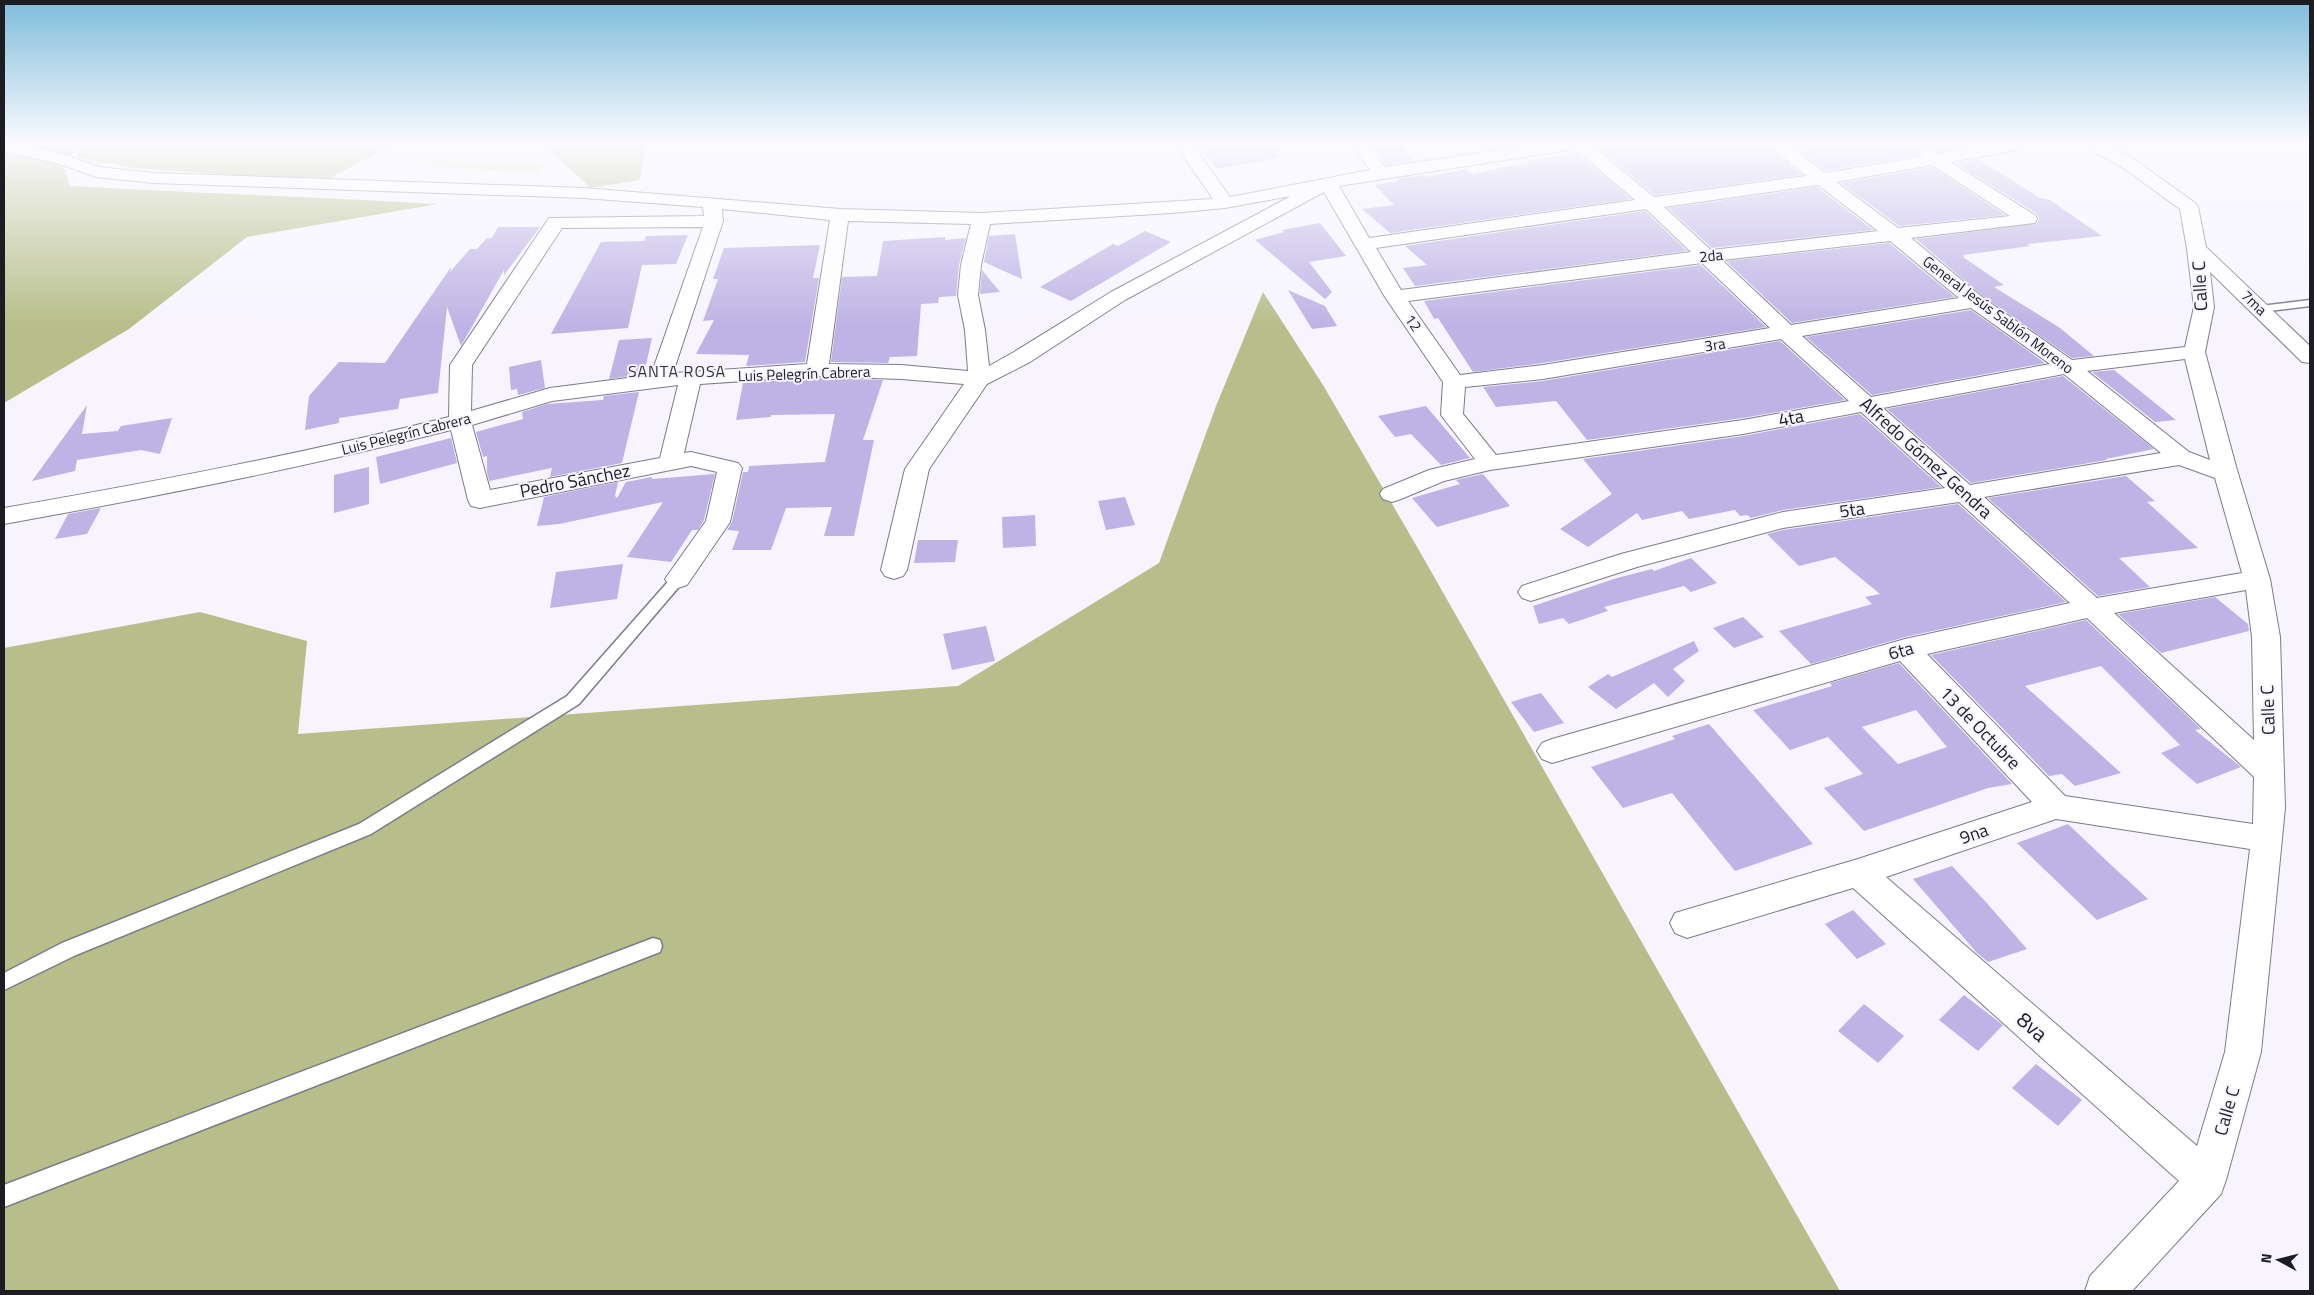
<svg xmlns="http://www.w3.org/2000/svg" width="2314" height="1295" font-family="'Titillium Web',sans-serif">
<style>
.green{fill:#dee5b2}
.forest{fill:#b7be89}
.building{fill:#beb3e4;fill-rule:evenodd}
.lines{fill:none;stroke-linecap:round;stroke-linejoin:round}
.service-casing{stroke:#7e7b8a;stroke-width:3}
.minor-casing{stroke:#7e7b8a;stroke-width:2}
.service{fill:#fff;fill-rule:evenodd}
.minor{fill:#fff;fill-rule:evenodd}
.labels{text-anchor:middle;stroke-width:4;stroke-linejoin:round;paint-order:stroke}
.far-street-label{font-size:15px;fill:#1d1c22;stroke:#f7f4ff}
.far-neighbourhood-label{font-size:16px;letter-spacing:1px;fill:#363340;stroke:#f7f4ff}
.street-label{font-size:18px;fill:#1d1c22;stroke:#f7f4ff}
.near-street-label{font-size:21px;fill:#1d1c22;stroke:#f7f4ff}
</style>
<rect width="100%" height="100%" fill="#f7f4ff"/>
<polygon class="green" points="436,160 544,165 537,172 428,167"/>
<g class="forest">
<path d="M 4,145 L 75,145 L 69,161 L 62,162 L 70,186 C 193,193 315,197 438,204 L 247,237 L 129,329 L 4,403 Z"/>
<polygon points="80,145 392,145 328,179 261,177 133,168 77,157"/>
<polygon points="543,145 645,145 640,180 591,188"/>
<polygon points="1263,292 1323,385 1420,552 1840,1291 4,1291 4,648 200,612 307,641 298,734 958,686 1159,563 1216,406"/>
</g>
<g class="building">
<polygon points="1197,145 1278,145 1279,158 1217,169"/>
<polygon points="1372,145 1401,145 1414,161 1387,165"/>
<polygon points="1636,145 1766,145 1802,175 1655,195 1600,150"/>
<polygon points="1852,145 1957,145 1961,148 1938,152 1929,148 1922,149 1919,155 1825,171 1801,152"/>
<polygon points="1577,153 1631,199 1390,233 1362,209 1394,205 1375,185 1399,181 1397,179 1424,175 1426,177 1466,169 1472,174 1529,162 1527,161"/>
<polygon points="1978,159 2040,198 2050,200 2102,236 2027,244 2030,246 1963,255 1965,256 1963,257 2004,285 1994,287 2060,328 2094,356 2072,358 1983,296 1916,239 2037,224 2039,218 2036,213 1955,163"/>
<polygon points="1932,167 2005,215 1899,226 1841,183"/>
<polygon points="1817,187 1873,230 1712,248 1668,208"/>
<polygon points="1645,211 1687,251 1415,286 1403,268 1427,265 1405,246"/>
<polygon points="1320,223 1346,256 1309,262 1332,292 1325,299 1255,240 1284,232 1282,230"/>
<polygon points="498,227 540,227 504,275 504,270 461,346 447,307 438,393 400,399 398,409 339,418 339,423 305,430 309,396 339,362 385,363 451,267 450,272 470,249 477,249 487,238 492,238"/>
<polygon points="1145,231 1171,242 1071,301 1040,287 1113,244 1118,246"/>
<polygon points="1015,234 1022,279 984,262 989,236"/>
<polygon points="688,235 676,264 642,265 628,328 551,334 601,242 644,241 646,236"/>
<polygon points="945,237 945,240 966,238 959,265 956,296 939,297 938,303 921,304 917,356 890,357 888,363 831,362 842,277 877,276 883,241"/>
<polygon points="1889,243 1955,297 1792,323 1726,261"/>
<polygon points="820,245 813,278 819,278 805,362 746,366 749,355 696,354 714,320 703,321 718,279 713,279 724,248"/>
<polygon points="1701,265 1766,327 1543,363 1473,372 1438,318 1434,319 1424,301"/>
<polygon points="982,270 1000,292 980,294"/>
<polygon points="1288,290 1325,306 1337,326 1312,329"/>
<polygon points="1971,310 2045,363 1872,395 1806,337"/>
<polygon points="652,338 644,374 609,379 619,340"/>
<polygon points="1780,341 1845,400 1743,418 1587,440 1556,401 1496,407 1483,387 1543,381"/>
<polygon points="541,360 545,388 518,395 517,389 511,390 509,367"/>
<polygon points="2114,370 2176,420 2155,422 2092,372"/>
<polygon points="2063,376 2154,449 2106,459 2107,460 1971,483 1887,409"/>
<polygon points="817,378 883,380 863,440 874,440 854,536 824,536 832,507 786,508 771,550 732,550 739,531 727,530 732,522 743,472 748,472 749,466 825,462 835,414 771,415 771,417 736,420 743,383"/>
<polygon points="639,392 622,463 550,477 552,468 489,481 487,472 487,456 483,457 476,432 523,419 522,412 547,404 603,400 604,396"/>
<polygon points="87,405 82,434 118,431 121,426 172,418 160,454 141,450 77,460 75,471 32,481"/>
<polygon points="1426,406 1470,458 1441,465 1411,434 1395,437 1378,416"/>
<polygon points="1860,414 1941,487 1783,510 1751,518 1747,515 1740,516 1735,510 1689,519 1682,511 1642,520 1637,513 1588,547 1560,529 1612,494 1583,459 1743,436"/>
<polygon points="451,438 457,463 380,484 376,457"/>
<polygon points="369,467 369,504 334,513 334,475"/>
<polygon points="715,474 704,520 698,530 692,530 671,562 627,557 663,502 559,524 537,526 544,497 618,482 615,496 617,498 626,482 652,477 652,479"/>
<polygon points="1483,474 1510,506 1437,527 1412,498 1460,484 1456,480"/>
<polygon points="2126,476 2155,501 2147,502 2198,548 2119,558 2150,587 2098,596 1988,498"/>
<polygon points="1125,497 1135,525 1106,530 1098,501"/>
<polygon points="1958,504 2066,602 1905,637 1811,664 1779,631 1872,604 1865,597 1880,594 1835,557 1799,566 1767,534 1783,530"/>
<polygon points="101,508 87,534 55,539 68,514"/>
<polygon points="1035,515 1036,546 1003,548 1002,517"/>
<polygon points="918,540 958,540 955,562 914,563"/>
<polygon points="1691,558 1717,583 1691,592 1684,586 1604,607 1608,611 1569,624 1563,618 1539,624 1533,606 1617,578 1652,569 1654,571"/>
<polygon points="623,564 617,599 550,608 556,572"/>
<polygon points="2215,597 2248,624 2249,631 2161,653 2118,614"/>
<polygon points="1743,617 1764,637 1734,648 1713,628"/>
<polygon points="2086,620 2201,729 2195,730 2241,767 2197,784 2161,753 2180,745 2101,666 2025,686 2121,773 2075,786 2062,774 2049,776 1931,655"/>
<polygon points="986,626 995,661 952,670 943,634"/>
<polygon points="1694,641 1699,651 1673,669 1685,681 1668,697 1654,683 1616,709 1588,687 1608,674 1612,677"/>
<path d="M 1899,663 L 2012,784 L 1988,788 L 1864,831 L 1824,788 L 1863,774 L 1828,737 L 1790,750 L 1753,710 L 1832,686 L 1830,683 ZM 1916,710 L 1947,747 L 1898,764 L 1862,727 Z"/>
<polygon points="1541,693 1564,723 1534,732 1511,702"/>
<polygon points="1709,724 1749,770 1813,844 1735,871 1672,793 1623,808 1591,767 1675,739 1672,736"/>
<polygon points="2068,824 2109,863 2148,899 2097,920 2017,843"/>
<polygon points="1952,866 1985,901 2027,949 1988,962 1977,953 1913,879"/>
<polygon points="1853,910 1886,944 1857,959 1825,924"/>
<polygon points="1964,995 2003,1025 1978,1051 1939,1020"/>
<polygon points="1864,1004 1904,1036 1878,1063 1838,1031"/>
<polygon points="2036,1064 2082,1100 2058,1126 2012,1088"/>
</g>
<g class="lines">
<defs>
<g id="service">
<polygon points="2310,300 2310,306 2260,312 2254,309 2260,306"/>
<polygon points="678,574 683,576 685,579 683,582 579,704 371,834 76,955 4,990 4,973 62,943 359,824 567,696 673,576"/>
<polygon points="653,938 660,940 662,946 660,952 4,1207 4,1185"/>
</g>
<path id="minor" d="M 4,145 L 22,145 L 69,156 L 99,167 L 154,173 L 584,188 L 840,209 L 982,213 L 1213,199 L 1176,145 L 1193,145 L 1230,197 L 1370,170 L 1351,145 L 1368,145 L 1385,167 L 1534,145 L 1591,145 L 1654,197 L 1806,176 L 1769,145 L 1788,145 L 1825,173 L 1920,157 L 1922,151 L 1928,150 L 1938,154 L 1987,145 L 2019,145 L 2017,150 L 2011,151 L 1950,162 L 2035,215 L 2037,219 L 2035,223 L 1911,238 L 1982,297 L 2072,360 L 2185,347 L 2194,307 L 2187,249 L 2180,209 L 2122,167 L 2089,149 L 2087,145 L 2108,145 L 2134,159 L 2195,203 L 2198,207 L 2206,247 L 2310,346 L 2310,363 L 2302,362 L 2210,272 L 2214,307 L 2205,352 L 2237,470 L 2270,579 L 2280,637 L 2285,808 L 2261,1052 L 2226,1180 L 2221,1194 L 2132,1291 L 2085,1291 L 2090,1276 L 2179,1181 L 1853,888 L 1687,938 L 1675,933 L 1670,923 L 1675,913 L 1858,859 L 2032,802 L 1900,661 L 1552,763 L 1542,759 L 1537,751 L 1542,743 L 1552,739 L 1905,639 L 2070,603 L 1959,502 L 1783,528 L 1637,567 L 1531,601 L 1522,598 L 1518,592 L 1522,586 L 1621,554 L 1783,512 L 1945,488 L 1861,412 L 1743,434 L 1490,470 L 1444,481 L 1401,499 L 1392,502 L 1383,499 L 1380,494 L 1383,489 L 1429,470 L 1475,459 L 1441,415 L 1443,382 L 1385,297 L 1324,192 L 1125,300 L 1030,362 L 987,384 L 929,469 L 907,570 L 903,576 L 894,579 L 885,576 L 881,570 L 905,469 L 964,384 L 901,379 L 817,376 L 700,384 L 684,453 L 691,452 L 738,463 L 742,468 L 730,522 L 687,585 L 678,588 L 669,585 L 665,579 L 706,521 L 717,472 L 691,466 L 480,508 L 471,506 L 468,500 L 451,430 C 303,468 154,497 4,524 L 4,508 C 153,482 302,454 449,417 L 450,365 L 549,218 L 704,216 L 703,207 L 584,198 L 154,183 L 96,177 L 63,165 L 4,151 ZM 1575,149 L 1635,200 L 1369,238 L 1339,186 ZM 1932,165 L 2010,216 L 1898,228 L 1836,182 ZM 1818,185 L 1878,231 L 1711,250 L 1664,207 ZM 1291,196 L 1111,292 L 1014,352 L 989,366 L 985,330 L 978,295 L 981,265 L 990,224 L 1172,213 L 1225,208 ZM 722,209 L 830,220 L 807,364 L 673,373 L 723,221 ZM 1646,209 L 1691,252 L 1401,290 L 1376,248 ZM 848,221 L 971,224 L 961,265 L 958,295 L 965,330 L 968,371 L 901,365 L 829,364 ZM 703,227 L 651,375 L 550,388 L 471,411 L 472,365 L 562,228 ZM 1890,241 L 1959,298 L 1791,325 L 1722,260 ZM 1702,263 L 1770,328 L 1543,365 L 1460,375 L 1408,301 ZM 1971,308 L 2050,364 L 1871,397 L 1802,336 ZM 1781,339 L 1849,401 L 1743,420 L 1496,455 L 1463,414 L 1465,387 L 1543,379 ZM 2185,359 L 2210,460 L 2189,452 L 2087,371 ZM 2064,374 L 2161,453 L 1970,485 L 1883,408 ZM 678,385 L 660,458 L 490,490 L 472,425 L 552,401 ZM 2179,465 L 2215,478 L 2242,573 L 2097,598 L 1984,497 ZM 2246,590 L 2252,637 L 2254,740 L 2114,613 ZM 2087,618 L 2254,777 L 2253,824 L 2065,796 L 1927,654 ZM 2056,819 L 2250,849 L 2225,1052 L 2197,1146 L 1886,877 Z"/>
</defs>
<use href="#service" class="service-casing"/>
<use href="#minor" class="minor-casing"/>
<use href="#service" class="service"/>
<use href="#minor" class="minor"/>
</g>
<linearGradient id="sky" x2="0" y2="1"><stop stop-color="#7ebcdb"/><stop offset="0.44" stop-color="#fbfaff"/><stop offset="1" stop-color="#fbfaff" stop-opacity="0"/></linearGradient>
<rect width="2314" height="326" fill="url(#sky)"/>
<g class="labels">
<g class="far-street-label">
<text transform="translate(1711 256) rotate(-6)" y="5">2da</text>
<text transform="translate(2254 303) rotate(44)" y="5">7ma</text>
<text transform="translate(1998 315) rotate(37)" y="5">General Jesús Sablón Moreno</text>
<text transform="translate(1413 323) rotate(55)" y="5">12</text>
<text transform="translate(1715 345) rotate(-9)" y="5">3ra</text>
<text transform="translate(804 374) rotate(-2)" y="5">Luis Pelegrín Cabrera</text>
<text transform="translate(406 434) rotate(-14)" y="5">Luis Pelegrín Cabrera</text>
</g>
<g class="far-neighbourhood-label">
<text x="677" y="377">SANTA ROSA</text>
</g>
<g class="street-label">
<text transform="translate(2200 286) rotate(-93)" y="6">Calle C</text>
<text transform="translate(1791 418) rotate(-11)" y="6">4ta</text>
<text transform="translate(1926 458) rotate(42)" y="6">Alfredo Gómez Gendra</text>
<text transform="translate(575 481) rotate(-11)" y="6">Pedro Sánchez</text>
<text transform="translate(1852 510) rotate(-8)" y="6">5ta</text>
<text transform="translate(1901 651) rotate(-15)" y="6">6ta</text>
<text transform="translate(2268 710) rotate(-92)" y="6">Calle C</text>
<text transform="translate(1980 728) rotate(46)" y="6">13 de Octubre</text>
<text transform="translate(1974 834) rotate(-19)" y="6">9na</text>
<text transform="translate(2227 1111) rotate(-74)" y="6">Calle C</text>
</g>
<g class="near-street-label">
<text transform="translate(2032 1027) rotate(41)" y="7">8va</text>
</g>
</g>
<rect width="2314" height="1295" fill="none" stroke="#1d1c22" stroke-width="10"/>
<g transform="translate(2279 1260) rotate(277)" stroke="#f7f4ff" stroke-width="4" paint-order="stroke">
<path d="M0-4L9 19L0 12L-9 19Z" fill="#1d1c22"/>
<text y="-8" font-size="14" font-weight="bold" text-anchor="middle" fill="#1d1c22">N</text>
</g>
</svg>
